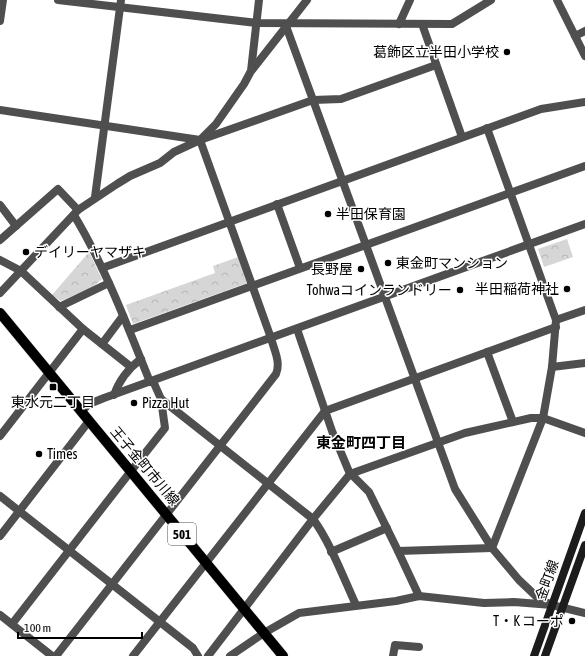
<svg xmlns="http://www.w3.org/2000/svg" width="585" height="656" font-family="'Asap Condensed','Noto Sans JP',sans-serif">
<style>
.park{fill:url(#park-crowns)}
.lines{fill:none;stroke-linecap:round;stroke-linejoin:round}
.primary-casing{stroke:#dbdbdb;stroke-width:11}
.minor{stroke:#4f4f4f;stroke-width:8}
.tertiary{stroke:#4f4f4f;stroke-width:8}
.secondary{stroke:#1c1c1c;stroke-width:8}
.primary{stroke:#000;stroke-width:10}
.poi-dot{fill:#000;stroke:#fff;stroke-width:1.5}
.labels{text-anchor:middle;stroke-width:3;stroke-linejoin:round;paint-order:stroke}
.shield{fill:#fff;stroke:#4c4c4c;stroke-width:1}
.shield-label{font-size:13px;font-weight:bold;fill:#000}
.poi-label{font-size:14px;fill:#000;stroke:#fff;text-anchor:end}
.street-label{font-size:14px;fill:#000;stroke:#fff}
.neighbourhood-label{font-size:15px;font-weight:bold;fill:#000;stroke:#fff}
</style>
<defs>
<pattern id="park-crowns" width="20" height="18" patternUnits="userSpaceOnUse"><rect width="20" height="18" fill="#d6d6d6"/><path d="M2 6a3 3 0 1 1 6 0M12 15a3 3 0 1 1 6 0" fill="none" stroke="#b6b6b6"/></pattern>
</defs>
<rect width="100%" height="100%" fill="#fff"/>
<g class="park">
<polygon points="567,239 573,257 544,267 538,249"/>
<polygon points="89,252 102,279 93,287 61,301 52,295"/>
<polygon points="238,257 247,283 133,324 126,305 215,273 213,266"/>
</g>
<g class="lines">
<defs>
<polyline id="primary" points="0,313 283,656"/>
</defs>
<use href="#primary" class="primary-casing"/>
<g class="minor">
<polyline points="58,0 257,23 452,24 491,0"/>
<polyline points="557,0 585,56"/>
<polyline points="0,21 3,0"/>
<polyline points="399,24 410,0"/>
<polyline points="422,24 462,137"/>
<polyline points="286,26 455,489 492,548 519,580 539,599 552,605"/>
<polyline points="575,36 585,31"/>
<polyline points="252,70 307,0"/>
<polyline points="0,110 200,140 313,100 341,99 436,65"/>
<polyline points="95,197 121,0"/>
<polyline points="277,204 300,268"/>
<polyline points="0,205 16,226"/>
<path d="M 74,215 C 105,267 127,325 150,382"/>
<polyline points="0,240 58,189 78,210"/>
<polyline points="0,260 21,271 83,329 131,367"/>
<polyline points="102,268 541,109 585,102"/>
<polyline points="0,293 78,210 117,184 130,176 160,163 174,152 200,140 216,124 244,84 251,71 259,0"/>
<polyline points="59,307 109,283"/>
<polyline points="556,320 585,310"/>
<polyline points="297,329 332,431 350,474"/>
<polyline points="130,330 585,166"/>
<polyline points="102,344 123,316"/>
<polyline points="487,352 513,422"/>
<polyline points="552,367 585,363"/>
<path d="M 114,395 C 119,381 129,368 141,359"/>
<path d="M 161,399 L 313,519 C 330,542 344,579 356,605"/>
<polyline points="0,436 83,329"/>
<polyline points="131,471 165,428 161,399 153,381"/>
<polyline points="351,474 369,492 398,551 492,548 543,418 552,367 556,320 487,128"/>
<polyline points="0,496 193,648 198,656"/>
<polyline points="0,536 89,421"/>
<polyline points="398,551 419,596"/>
<polyline points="331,552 387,528"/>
<polyline points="0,615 52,656"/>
<polyline points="12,624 131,471"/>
<path d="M 56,656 L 276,374 C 281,362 274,350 271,338 L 200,140"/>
<polyline points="133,656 325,411 556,327"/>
<polyline points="208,656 313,519 350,474 465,433 531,418 543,418 585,433"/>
<polyline points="230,656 264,633 299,613 396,601 419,596 484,603 514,602 552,605 585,613"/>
<polyline points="393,656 395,645 419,647"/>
</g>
<polyline class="tertiary" points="82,411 89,404 104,398 585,224"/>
<g class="secondary">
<polyline points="534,656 585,513"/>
<polyline points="545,656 585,545"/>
</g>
<use href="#primary" class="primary"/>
</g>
<g class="poi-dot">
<circle cx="507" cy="52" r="4"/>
<circle cx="328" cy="214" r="4"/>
<circle cx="26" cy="252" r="4"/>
<circle cx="388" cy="263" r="4"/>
<circle cx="361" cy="269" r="4"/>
<circle cx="567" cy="289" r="4"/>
<circle cx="460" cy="290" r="4"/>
<rect x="49" y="383" width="8" height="8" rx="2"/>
<circle cx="134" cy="403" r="4"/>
<circle cx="39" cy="454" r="4"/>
<circle cx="572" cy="621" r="4"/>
</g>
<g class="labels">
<rect class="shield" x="168" y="523" width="28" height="22" rx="3"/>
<g class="shield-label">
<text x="182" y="539">501</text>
</g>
<g class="poi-label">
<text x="499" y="57">葛飾区立半田小学校</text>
<text x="336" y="219" text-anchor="start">半田保育園</text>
<text x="34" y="257" text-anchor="start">デイリーヤマザキ</text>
<text x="396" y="268" text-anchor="start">東金町マンション</text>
<text x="353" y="274">長野屋</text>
<text x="559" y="294">半田稲荷神社</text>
<text x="452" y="295">Tohwaコインランドリー</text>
<text x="53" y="407" text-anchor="middle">東水元二丁目</text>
<text x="142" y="408" text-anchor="start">Pizza Hut</text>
<text x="47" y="459" text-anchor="start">Times</text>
<text x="564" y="626">T・K コーポ</text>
</g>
<g class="street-label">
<text transform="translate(145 466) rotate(50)" y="5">王子金町市川線</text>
<text transform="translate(547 580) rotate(-70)" y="5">金町線</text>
</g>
<g class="neighbourhood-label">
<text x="361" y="448">東金町四丁目</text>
</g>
</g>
<path d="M18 632v6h124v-6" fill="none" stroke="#000000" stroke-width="2"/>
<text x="24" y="632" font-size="12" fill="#000000" stroke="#ffffff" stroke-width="3" paint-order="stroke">100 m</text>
</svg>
